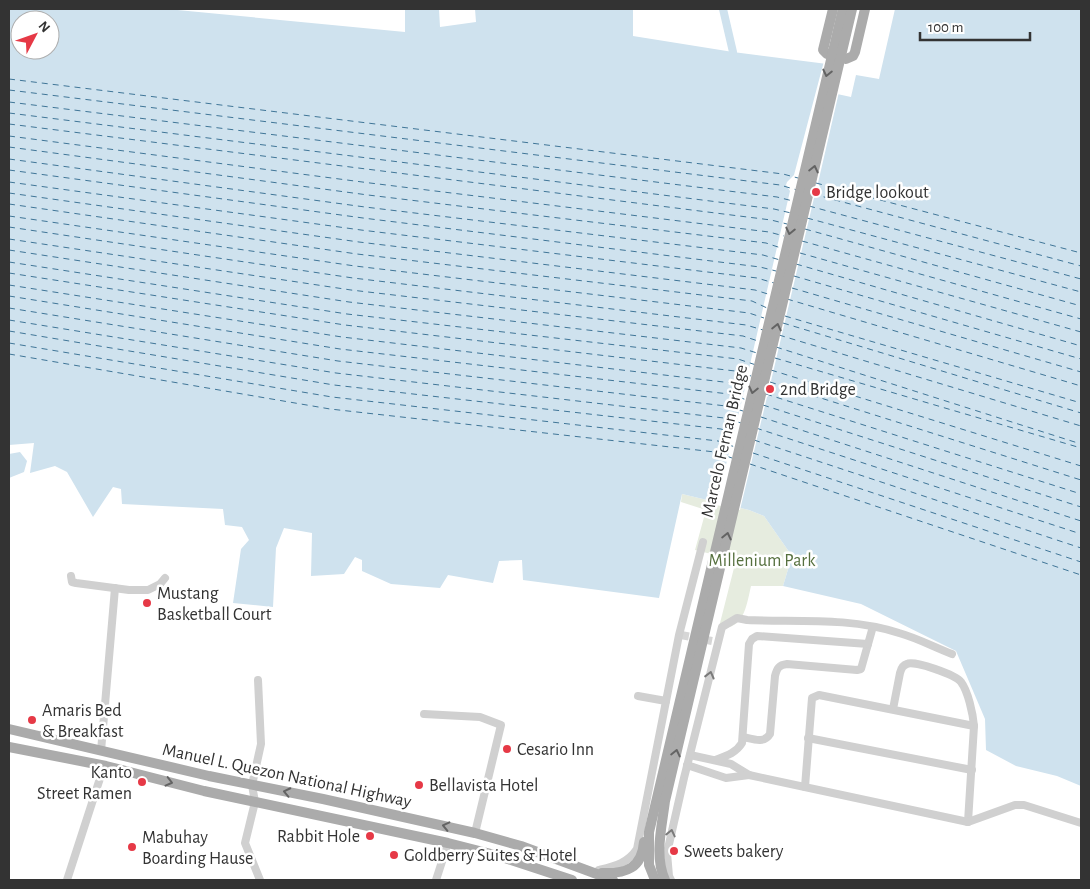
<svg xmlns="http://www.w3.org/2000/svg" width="1090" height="889" font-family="'Alegreya Sans',sans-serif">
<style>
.green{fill:#e6ecdf}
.water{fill:#cfe2ee;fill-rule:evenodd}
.pier{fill:#fff}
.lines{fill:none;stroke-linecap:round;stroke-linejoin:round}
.canal{stroke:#cfe2ee;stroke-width:8}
.ferry{stroke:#3f7597;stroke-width:1;stroke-dasharray:6 5;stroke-linecap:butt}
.minor-tunnel{stroke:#d6d6d6;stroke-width:8;stroke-dasharray:8 4;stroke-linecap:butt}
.minor{stroke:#d0d0d0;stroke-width:8}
.major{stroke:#ababab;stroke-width:10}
.oneway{stroke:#636363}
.oneway2{stroke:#7a7a7a}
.poi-dot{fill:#e63946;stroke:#fff;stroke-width:2}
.labels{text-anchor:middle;stroke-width:5;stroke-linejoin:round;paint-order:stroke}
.poi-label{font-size:18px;fill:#333;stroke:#fff;text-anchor:start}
.street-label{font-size:18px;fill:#333;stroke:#fff}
.park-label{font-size:18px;fill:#56703f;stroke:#fff}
</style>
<rect width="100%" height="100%" fill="#fff"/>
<path class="green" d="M 682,494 L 749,510 L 764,516 L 792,556 L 783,586 L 751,586 C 747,603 744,632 719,627 L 736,560 L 695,550 L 706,510 L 681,502 Z"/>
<g class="water">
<path d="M 9,9 L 167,9 L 405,32 L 405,9 L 439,9 L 440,27 L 476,22 L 475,9 L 633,9 L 633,36 L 733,52 L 835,65 L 828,92 L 851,97 L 856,75 L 879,79 L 895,9 L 1081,9 L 1081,786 L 1057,776 L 1016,766 L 986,750 L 985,719 L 956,651 L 861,604 L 783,586 L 792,556 L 764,516 L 749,510 L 682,494 L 659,598 L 523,580 L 522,560 L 499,561 L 493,583 L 448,575 L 440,588 L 391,584 L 362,571 L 362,560 L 355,557 L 344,574 L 311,576 L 312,533 L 284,528 L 276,548 L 273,607 L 233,603 L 241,549 L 249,540 L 242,527 L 225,525 L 223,509 L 122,504 L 121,489 L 113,487 L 93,517 L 67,472 L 55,466 L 30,473 L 34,443 L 9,445 ZM 20,20 L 50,20 L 50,50 L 20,50 Z"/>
<polygon points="20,452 27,461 24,472 9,478 9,454"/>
</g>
<polygon class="pier" points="824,61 836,62 831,90 839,92 818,183 821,189 820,194 814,198 771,381 774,387 773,392 767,397 740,510 716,505 745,388 740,382 741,379 748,373 790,191 786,185 787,182 794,175"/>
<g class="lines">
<polyline class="canal" points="723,9 733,52"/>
<g class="ferry">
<polyline points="9,79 783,174 798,178"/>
<polyline points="9,90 780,185 797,190"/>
<polyline points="9,102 777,197 793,201"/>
<polyline points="9,113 774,209 791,213"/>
<polyline points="9,124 771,220 787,224"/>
<polyline points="9,136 370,183 769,232 784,236"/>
<polyline points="9,147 368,195 766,243 781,248"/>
<polyline points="9,159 365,207 763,255 780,260"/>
<polyline points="9,170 363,218 760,267 776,271"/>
<polyline points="9,182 361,230 757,278 774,283"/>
<polyline points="816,183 1081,253"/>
<polyline points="9,193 359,242 755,290 771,295"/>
<polyline points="813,194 1081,266"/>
<polyline points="9,204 357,254 752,301 767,308"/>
<polyline points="809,206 1081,279"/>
<polyline points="9,216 355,266 749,313 764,318"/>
<polyline points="807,218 1081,292"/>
<polyline points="9,227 353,278 746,325 763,330"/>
<polyline points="805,229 1081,306"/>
<polyline points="9,239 351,290 743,336 761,342"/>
<polyline points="802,241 1081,319"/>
<polyline points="9,250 349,302 741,348 757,353"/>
<polyline points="800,253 1081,332"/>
<polyline points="9,262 347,314 738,359 756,365"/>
<polyline points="796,264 1081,346"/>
<polyline points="9,273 345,325 735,371 751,376"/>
<polyline points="794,276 1081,359"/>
<polyline points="9,285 342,337 732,383 748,388"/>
<polyline points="792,288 1081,372"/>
<polyline points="9,296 340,349 729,394 747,400"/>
<polyline points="787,299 1081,386"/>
<polyline points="9,308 338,361 726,406 743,411"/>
<polyline points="785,316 1081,403"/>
<polyline points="9,320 336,373 724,418 741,423"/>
<polyline points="783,323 1081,413"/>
<polyline points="9,331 334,385 721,429 739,435"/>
<polyline points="779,335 1081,426"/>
<polyline points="9,343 332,397 718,441 735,447"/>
<polyline points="776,347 1081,444"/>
<polyline points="9,354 330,409 715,452 732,458"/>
<polyline points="775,358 1081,448"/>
<polyline points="771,370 1081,466"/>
<polyline points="770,382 1081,480"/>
<polyline points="766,394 1081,494"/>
<polyline points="763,405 1081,507"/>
<polyline points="761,417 1081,521"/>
<polyline points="756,428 1081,534"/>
<polyline points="754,440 1081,548"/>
<polyline points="753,453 1081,562"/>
<polyline points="750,464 1081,575"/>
</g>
<polyline class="minor-tunnel" points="681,635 712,641"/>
<g class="minor">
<polyline points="71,576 72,582 76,583 129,590 148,590 160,584 165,578"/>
<polyline points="258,680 261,744 252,785 255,802 245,843 260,880"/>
<polyline points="638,696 666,701"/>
<path d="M 893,709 L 900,673 C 901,669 903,665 907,664 C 914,660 956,675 961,682 C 968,691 973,714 974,726 L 968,822"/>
<polyline points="424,714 480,717 501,725 475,833"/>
<path d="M 743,737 C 753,739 764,744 770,734 L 775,676 C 777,668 779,665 787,664 L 857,670 L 861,669 L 872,630"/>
<polyline points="808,738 972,770"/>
<polyline points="101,751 115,588"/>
<polyline points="690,755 731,764 749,775 968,822 1015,805 1024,805 1081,823"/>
<path d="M 715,760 C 726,756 736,753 742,743 L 749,644 L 752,639 L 757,636 L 868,644"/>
<polyline points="687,765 726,778 749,775"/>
<polyline points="805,787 812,698 819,695 974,726"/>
<path d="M 599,870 C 615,866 628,863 637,849 L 679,635 L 703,542"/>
<polyline points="67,880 104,766"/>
<polyline points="436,880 448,843"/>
<path d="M 671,880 L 669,876 L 667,853 L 684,778 L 722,627 L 737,618 L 747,620 C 797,622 850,617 899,633 C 917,638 934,647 952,654"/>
</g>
<g class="major">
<polyline points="833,9 823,50 827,54 846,59 853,56 855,52 865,9"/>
<polyline points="9,729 209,776 323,799 475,833 521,846 613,880"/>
<polyline points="9,747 106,766 204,791 448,843 499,856 572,880"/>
<path d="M 602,873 C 626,874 642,868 644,842"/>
<polyline points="655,880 649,865 649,832 843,9"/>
<path d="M 665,880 C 654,856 662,826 665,801 L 852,9"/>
</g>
</g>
<defs><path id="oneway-chevron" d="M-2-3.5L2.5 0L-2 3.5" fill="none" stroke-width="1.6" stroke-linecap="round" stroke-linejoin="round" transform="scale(1.25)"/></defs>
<g class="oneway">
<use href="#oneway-chevron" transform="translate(827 73) rotate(103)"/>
<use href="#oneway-chevron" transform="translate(814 169) rotate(-77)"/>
<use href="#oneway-chevron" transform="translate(790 231) rotate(103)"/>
<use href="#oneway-chevron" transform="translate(777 327) rotate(-77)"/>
<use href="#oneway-chevron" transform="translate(753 390) rotate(103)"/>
<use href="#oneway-chevron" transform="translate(727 536) rotate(-77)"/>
<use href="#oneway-chevron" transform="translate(676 753) rotate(-77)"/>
<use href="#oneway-chevron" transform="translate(169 782) rotate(14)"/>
<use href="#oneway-chevron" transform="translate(287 792) rotate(-168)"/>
<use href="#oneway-chevron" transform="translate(446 826) rotate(-167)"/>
</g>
<g class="oneway2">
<use href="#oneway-chevron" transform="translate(710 675) rotate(-76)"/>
<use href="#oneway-chevron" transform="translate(671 833) rotate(-77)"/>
</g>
<g class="poi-dot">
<circle cx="816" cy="192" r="5"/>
<circle cx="770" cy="389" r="5"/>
<circle cx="147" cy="603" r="5"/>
<circle cx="32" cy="720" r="5"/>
<circle cx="507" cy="749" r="5"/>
<circle cx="142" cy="782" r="5"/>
<circle cx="419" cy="785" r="5"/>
<circle cx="370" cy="836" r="5"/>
<circle cx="132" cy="847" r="5"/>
<circle cx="674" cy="851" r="5"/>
<circle cx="394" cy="855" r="5"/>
</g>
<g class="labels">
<g class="poi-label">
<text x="826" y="198">Bridge lookout</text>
<text x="780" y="395">2nd Bridge</text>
<text x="157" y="599">Mustang<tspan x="157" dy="21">Basketball Court</tspan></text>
<text x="42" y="716">Amaris Bed<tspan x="42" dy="21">&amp; Breakfast</tspan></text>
<text x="517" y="755">Cesario Inn</text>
<text x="132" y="778" text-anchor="end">Kanto<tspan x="132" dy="21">Street Ramen</tspan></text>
<text x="429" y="791">Bellavista Hotel</text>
<text x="360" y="842" text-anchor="end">Rabbit Hole</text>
<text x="142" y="843">Mabuhay<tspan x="142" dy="21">Boarding Hause</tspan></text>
<text x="684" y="857">Sweets bakery</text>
<text x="404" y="861">Goldberry Suites &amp; Hotel</text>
</g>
<g class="street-label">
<text transform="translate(724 441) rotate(-77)" y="6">Marcelo Fernan Bridge</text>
<text transform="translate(287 775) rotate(12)" y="6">Manuel L. Quezon National Highway</text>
</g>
<g class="park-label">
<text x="762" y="566">Millenium Park</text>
</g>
</g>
<rect width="1090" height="889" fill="none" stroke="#333333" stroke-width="20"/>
<g transform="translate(35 35) rotate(49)"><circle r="24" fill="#ffffff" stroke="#adadad"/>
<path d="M0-4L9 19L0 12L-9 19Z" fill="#e63946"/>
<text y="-8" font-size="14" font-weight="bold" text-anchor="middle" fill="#333333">N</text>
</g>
<path d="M920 32v8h110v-8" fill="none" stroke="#333333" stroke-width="2.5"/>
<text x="928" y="32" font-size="15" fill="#333333" stroke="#ffffff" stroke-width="4" paint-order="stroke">100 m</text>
</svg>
